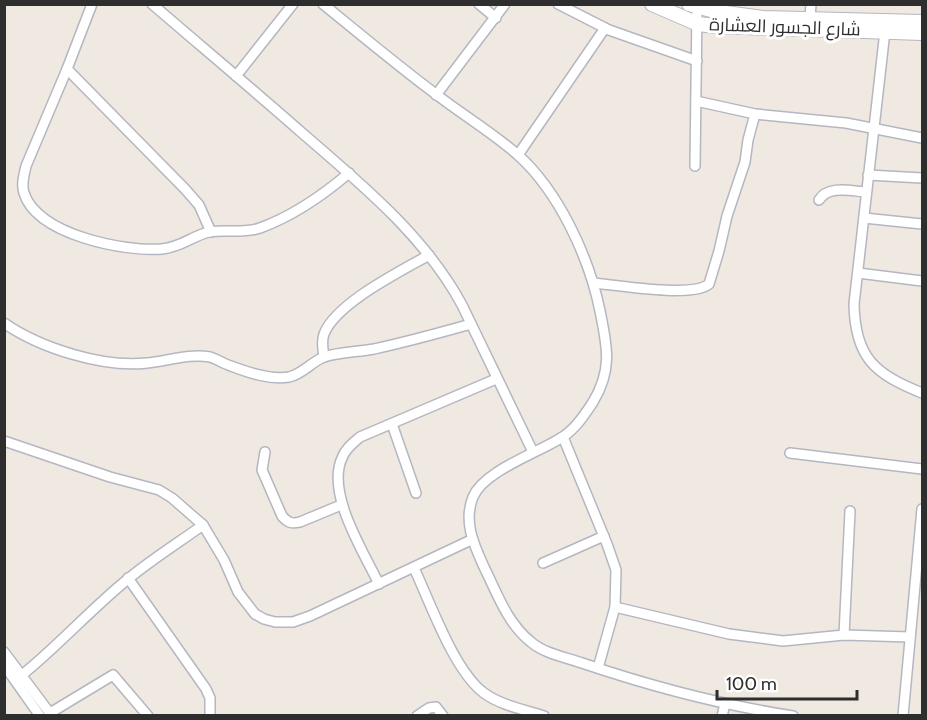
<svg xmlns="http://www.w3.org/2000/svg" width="927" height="720" font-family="Cabin,Cairo,sans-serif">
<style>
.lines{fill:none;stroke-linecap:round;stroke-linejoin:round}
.street-casing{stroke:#b4b7c1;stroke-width:12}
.secondary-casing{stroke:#b4b7c1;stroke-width:16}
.street{stroke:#fff;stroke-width:9}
.secondary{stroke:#fff;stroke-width:14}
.labels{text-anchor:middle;stroke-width:6;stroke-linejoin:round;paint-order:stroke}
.street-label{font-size:18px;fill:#2e2e2e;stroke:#fff}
</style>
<rect width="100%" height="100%" fill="#efe9e1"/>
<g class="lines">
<defs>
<g id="street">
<path d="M 92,4 L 67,69 L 26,166 C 24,175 21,184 24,193 C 37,235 125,252 162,249 C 182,247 192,236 209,232 C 226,229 243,234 260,228 C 293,216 322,196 349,173"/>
<path d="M 152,4 C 202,47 252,89 301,132 C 360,183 425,236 462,305 L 533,452"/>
<path d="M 323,4 C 361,35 398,66 437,95 C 463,115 493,133 518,155 C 559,192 589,257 600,311 C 607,346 613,369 593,402 C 585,414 576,428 564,436 C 541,452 484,470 473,497 C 463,522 474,545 484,567 C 497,593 507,623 531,642 C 545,654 565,657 582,663 C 650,686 722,705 793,716"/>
<polyline points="479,4 496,18"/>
<polyline points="558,4 609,30 697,61"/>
<polyline points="810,18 811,4"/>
<path d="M 885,31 L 854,304 C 855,358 875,374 922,393"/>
<polyline points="67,69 185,189 199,205 211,232"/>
<polyline points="236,76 293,4"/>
<polyline points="436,95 505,4"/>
<polyline points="696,101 755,114 846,123 922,138"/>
<polyline points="518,155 605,28"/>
<polyline points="695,166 697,8"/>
<polyline points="868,175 922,178"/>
<path d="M 819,200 C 828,185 851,191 866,192"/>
<polyline points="864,218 922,224"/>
<polyline points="858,273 922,281"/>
<path d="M 594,283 C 616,285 693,298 709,284 L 719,251 L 727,216 L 745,162 L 748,140 L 755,114"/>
<path d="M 4,323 C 40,348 103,368 147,363 C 167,361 190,353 210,357 C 217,359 224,364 231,366 C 249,373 270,380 289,377 C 303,374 311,362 324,357 C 339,352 358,352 374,349 C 406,342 439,333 471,324"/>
<path d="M 324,357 C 323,349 321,342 324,334 C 336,303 401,271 429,255"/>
<polyline points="392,424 416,493"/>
<polyline points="563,437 607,544 616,570 615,607 598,668"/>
<polyline points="4,441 110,477 159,490 172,498 203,525 224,560 238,592 255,614 264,619 275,622 293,622 310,616 471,540"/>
<path d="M 265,452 L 262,470 L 282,516 C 288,523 292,524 300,522 L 341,505"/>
<polyline points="790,453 922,469"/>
<polyline points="543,563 604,536"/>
<path d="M 414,568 C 430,602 454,671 484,693 C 500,705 525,710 544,716"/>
<polyline points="128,578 206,689 210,698 210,716"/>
<path d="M 379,584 C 363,551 326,493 342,458 C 345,449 353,443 360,437 L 496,379"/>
<polyline points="615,607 729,634 783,641 844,635 910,637"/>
<polyline points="844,635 850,511"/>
<polyline points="4,652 52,716"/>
<polyline points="4,665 40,716"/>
<path d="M 22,675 C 59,645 91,609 128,579 C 151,560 178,543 203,525"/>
<polyline points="50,713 113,675 148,716"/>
<polyline points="417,716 429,708 436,707 443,716"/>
<polyline points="722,716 725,704"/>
<polyline points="903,716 922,509"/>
</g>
<g id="secondary">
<polyline points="652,4 698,24 715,26 922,33"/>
<polyline points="689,4 718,12 764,18 922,22"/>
</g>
</defs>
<use href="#street" class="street-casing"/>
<use href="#secondary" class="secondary-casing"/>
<use href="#street" class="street"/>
<use href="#secondary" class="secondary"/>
</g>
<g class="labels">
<g class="street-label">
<text transform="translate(785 27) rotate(2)" y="6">شارع الجسور العشارة</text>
</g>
</g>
<rect width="927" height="720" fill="none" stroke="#2e2e2e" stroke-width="12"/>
<path d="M717 690v9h140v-9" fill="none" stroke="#2e2e2e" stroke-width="3"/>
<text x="726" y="690" font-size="18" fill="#2e2e2e" stroke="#ffffff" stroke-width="4.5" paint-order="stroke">100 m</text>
</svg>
